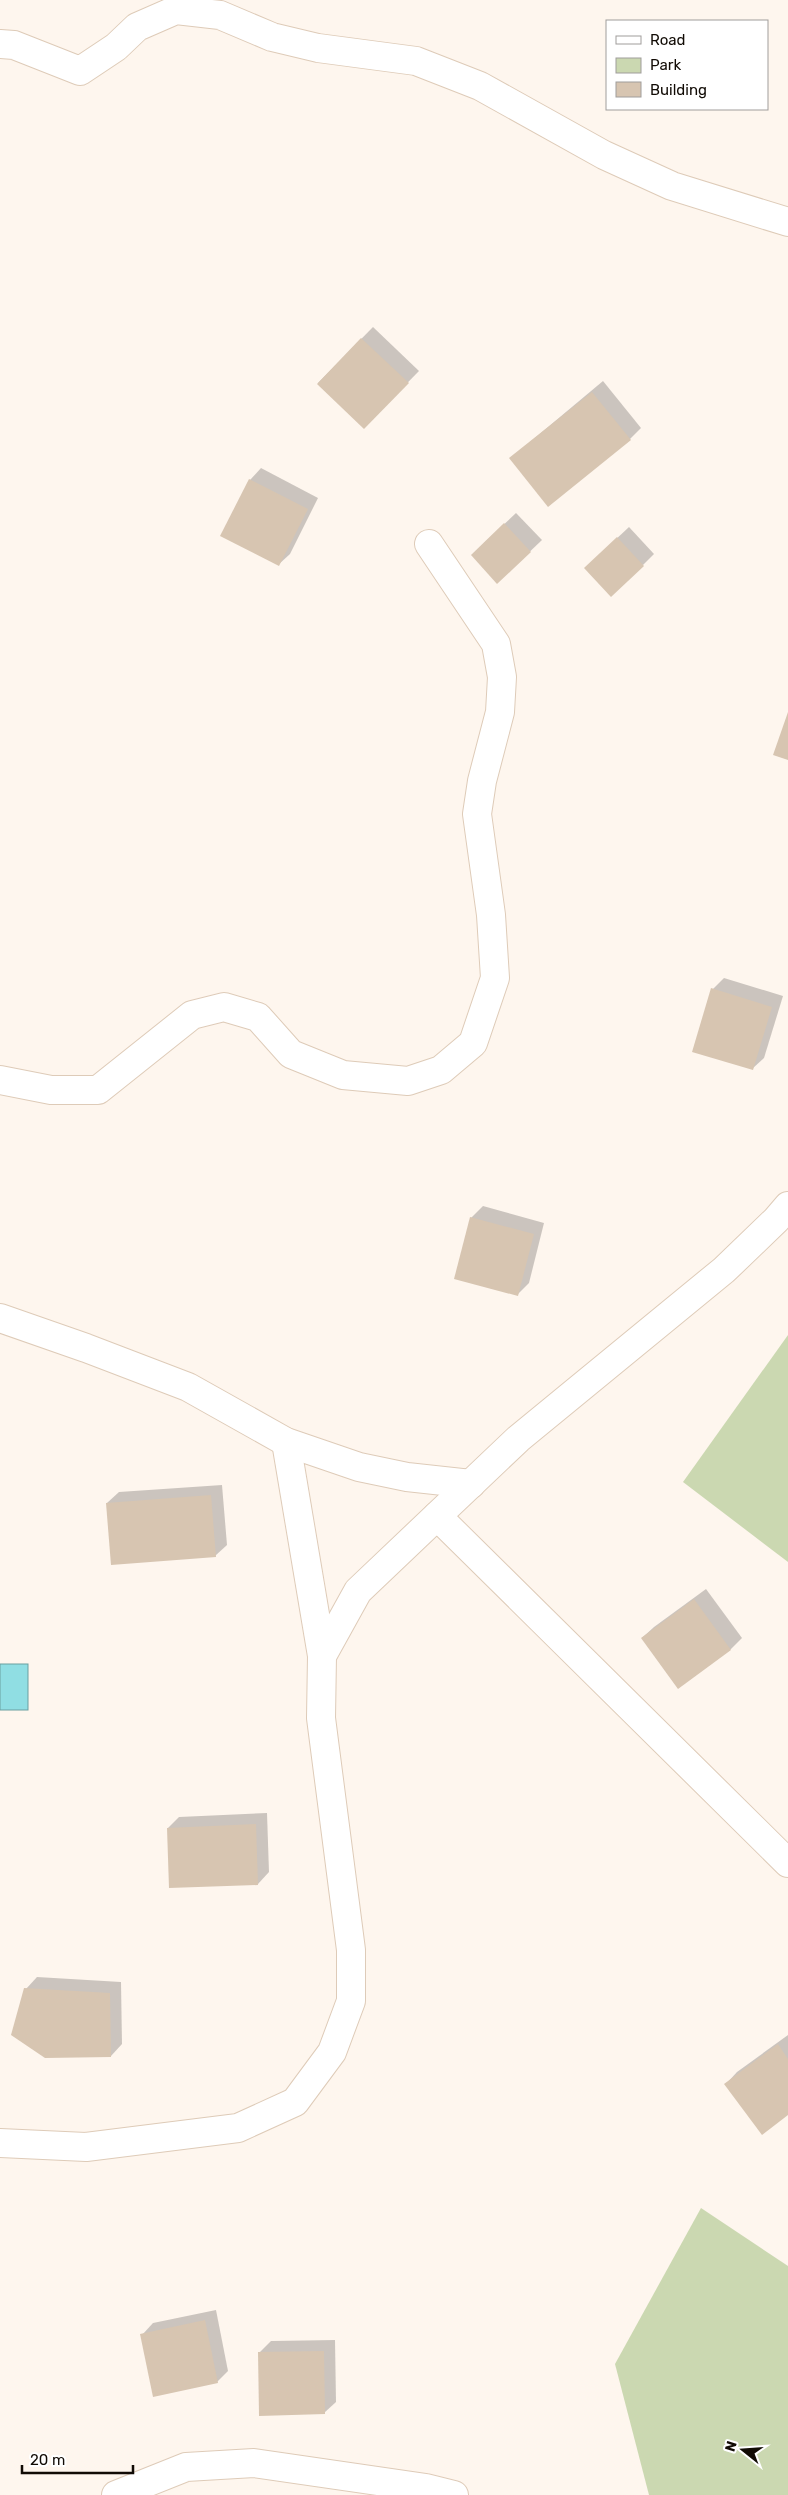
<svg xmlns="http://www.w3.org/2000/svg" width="788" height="2495" font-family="Rubik,sans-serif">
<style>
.green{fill:#cbd8b1}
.water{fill:#90dee3;stroke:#6a9fa0}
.shadow{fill:#0003}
.building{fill:#d7c5b1}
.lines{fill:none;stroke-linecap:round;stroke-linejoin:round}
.street-casing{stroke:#decbb8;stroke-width:30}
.street{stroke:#fff;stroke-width:28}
</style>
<rect width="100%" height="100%" fill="#fef6ee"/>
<g class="green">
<polygon points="788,1335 788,1562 683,1482"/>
<polygon points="701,2208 788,2266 788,2495 649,2495 615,2364"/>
</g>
<rect class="water" x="0" y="1664" width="28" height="46"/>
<g class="shadow">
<polygon points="373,327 419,371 375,416 318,383"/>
<polygon points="603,381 641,428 630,439 511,458"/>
<polygon points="261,468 318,498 290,554 278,565 250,480"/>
<polygon points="516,513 542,540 498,582 484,543"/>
<polygon points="629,527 654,554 643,565 597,557"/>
<polygon points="724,978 783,996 764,1058 752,1069 713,989"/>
<polygon points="483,1206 544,1223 529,1283 518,1294 471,1218"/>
<polygon points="222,1485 227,1545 215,1556 107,1503 119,1492"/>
<polygon points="706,1589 742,1638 731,1649 678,1688 642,1638 654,1627"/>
<polygon points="267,1813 269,1872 258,1884 168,1828 179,1817"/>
<polygon points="37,1977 121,1982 122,2044 111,2056 26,1989"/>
<polygon points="788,2035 788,2114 726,2084 737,2072"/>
<polygon points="216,2310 228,2371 217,2382 142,2335 153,2323"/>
<polygon points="335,2340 336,2402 324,2413 259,2353 271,2341"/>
</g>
<g class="building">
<polygon points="361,338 409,383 364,429 317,384"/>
<polygon points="592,392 631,440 548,507 509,458"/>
<polygon points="249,479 308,509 279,566 220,536"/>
<polygon points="504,523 531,552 497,584 471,555"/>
<polygon points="617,537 644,566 611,597 584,568"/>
<polygon points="788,712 788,760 773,755"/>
<polygon points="711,988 772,1007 753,1070 692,1052"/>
<polygon points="470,1217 534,1234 518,1296 454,1279"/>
<polygon points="211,1495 216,1557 111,1565 106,1503"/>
<polygon points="694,1599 731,1650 678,1689 641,1638"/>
<polygon points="256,1824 258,1885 169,1888 167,1828"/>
<polygon points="24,1988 110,1993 111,2057 45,2058 11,2035"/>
<polygon points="778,2044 788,2059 788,2115 762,2135 724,2084"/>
<polygon points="205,2320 218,2383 153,2397 140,2334"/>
<polygon points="324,2351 325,2414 259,2416 258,2352"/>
</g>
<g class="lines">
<defs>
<g id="street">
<polyline points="0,44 14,45 80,71 116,47 137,27 176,10 220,15 272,37 318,48 416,61 480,86 604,155 672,186 788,222"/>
<polyline points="0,1080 51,1090 98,1090 192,1015 224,1007 258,1017 291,1054 343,1075 408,1081 441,1070 473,1043 495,978 491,915 477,814 482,781 500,712 502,677 496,644 429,544"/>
<polyline points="0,1318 86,1348 188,1387 286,1442 359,1467 407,1477 471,1484"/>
<polyline points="286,1442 322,1656"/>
<polyline points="437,1516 788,1863"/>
<polyline points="0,2143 86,2147 238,2128 295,2102 332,2052 351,2001 351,1950 321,1718 322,1656 358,1591 518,1439 724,1270 776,1220 788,1206"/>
<polyline points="116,2495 186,2467 254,2463 426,2488 454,2495"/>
</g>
</defs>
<use href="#street" class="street-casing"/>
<use href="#street" class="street"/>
</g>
<rect x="606" y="20" width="162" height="90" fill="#ffffff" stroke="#a09d9b"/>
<rect x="616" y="36" width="25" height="8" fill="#ffffff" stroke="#a09d9b"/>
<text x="650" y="45" font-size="15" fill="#110b05">Road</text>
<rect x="616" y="58" width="25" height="15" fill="#cbd8b1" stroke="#a09d9b"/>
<text x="650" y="70" font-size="15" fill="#110b05">Park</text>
<rect x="616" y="82" width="25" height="15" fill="#d7c5b1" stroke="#a09d9b"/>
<text x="650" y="95" font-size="15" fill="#110b05">Building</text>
<g transform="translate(743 2450) rotate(287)" stroke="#ffffff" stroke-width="4" paint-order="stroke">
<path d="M0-4L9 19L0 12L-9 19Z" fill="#110b05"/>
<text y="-8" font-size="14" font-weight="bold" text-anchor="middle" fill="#110b05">N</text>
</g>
<path d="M22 2465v8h111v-8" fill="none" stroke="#110b05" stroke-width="2.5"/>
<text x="30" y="2465" font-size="15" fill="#110b05" stroke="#ffffff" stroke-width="4" paint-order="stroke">20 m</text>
</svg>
